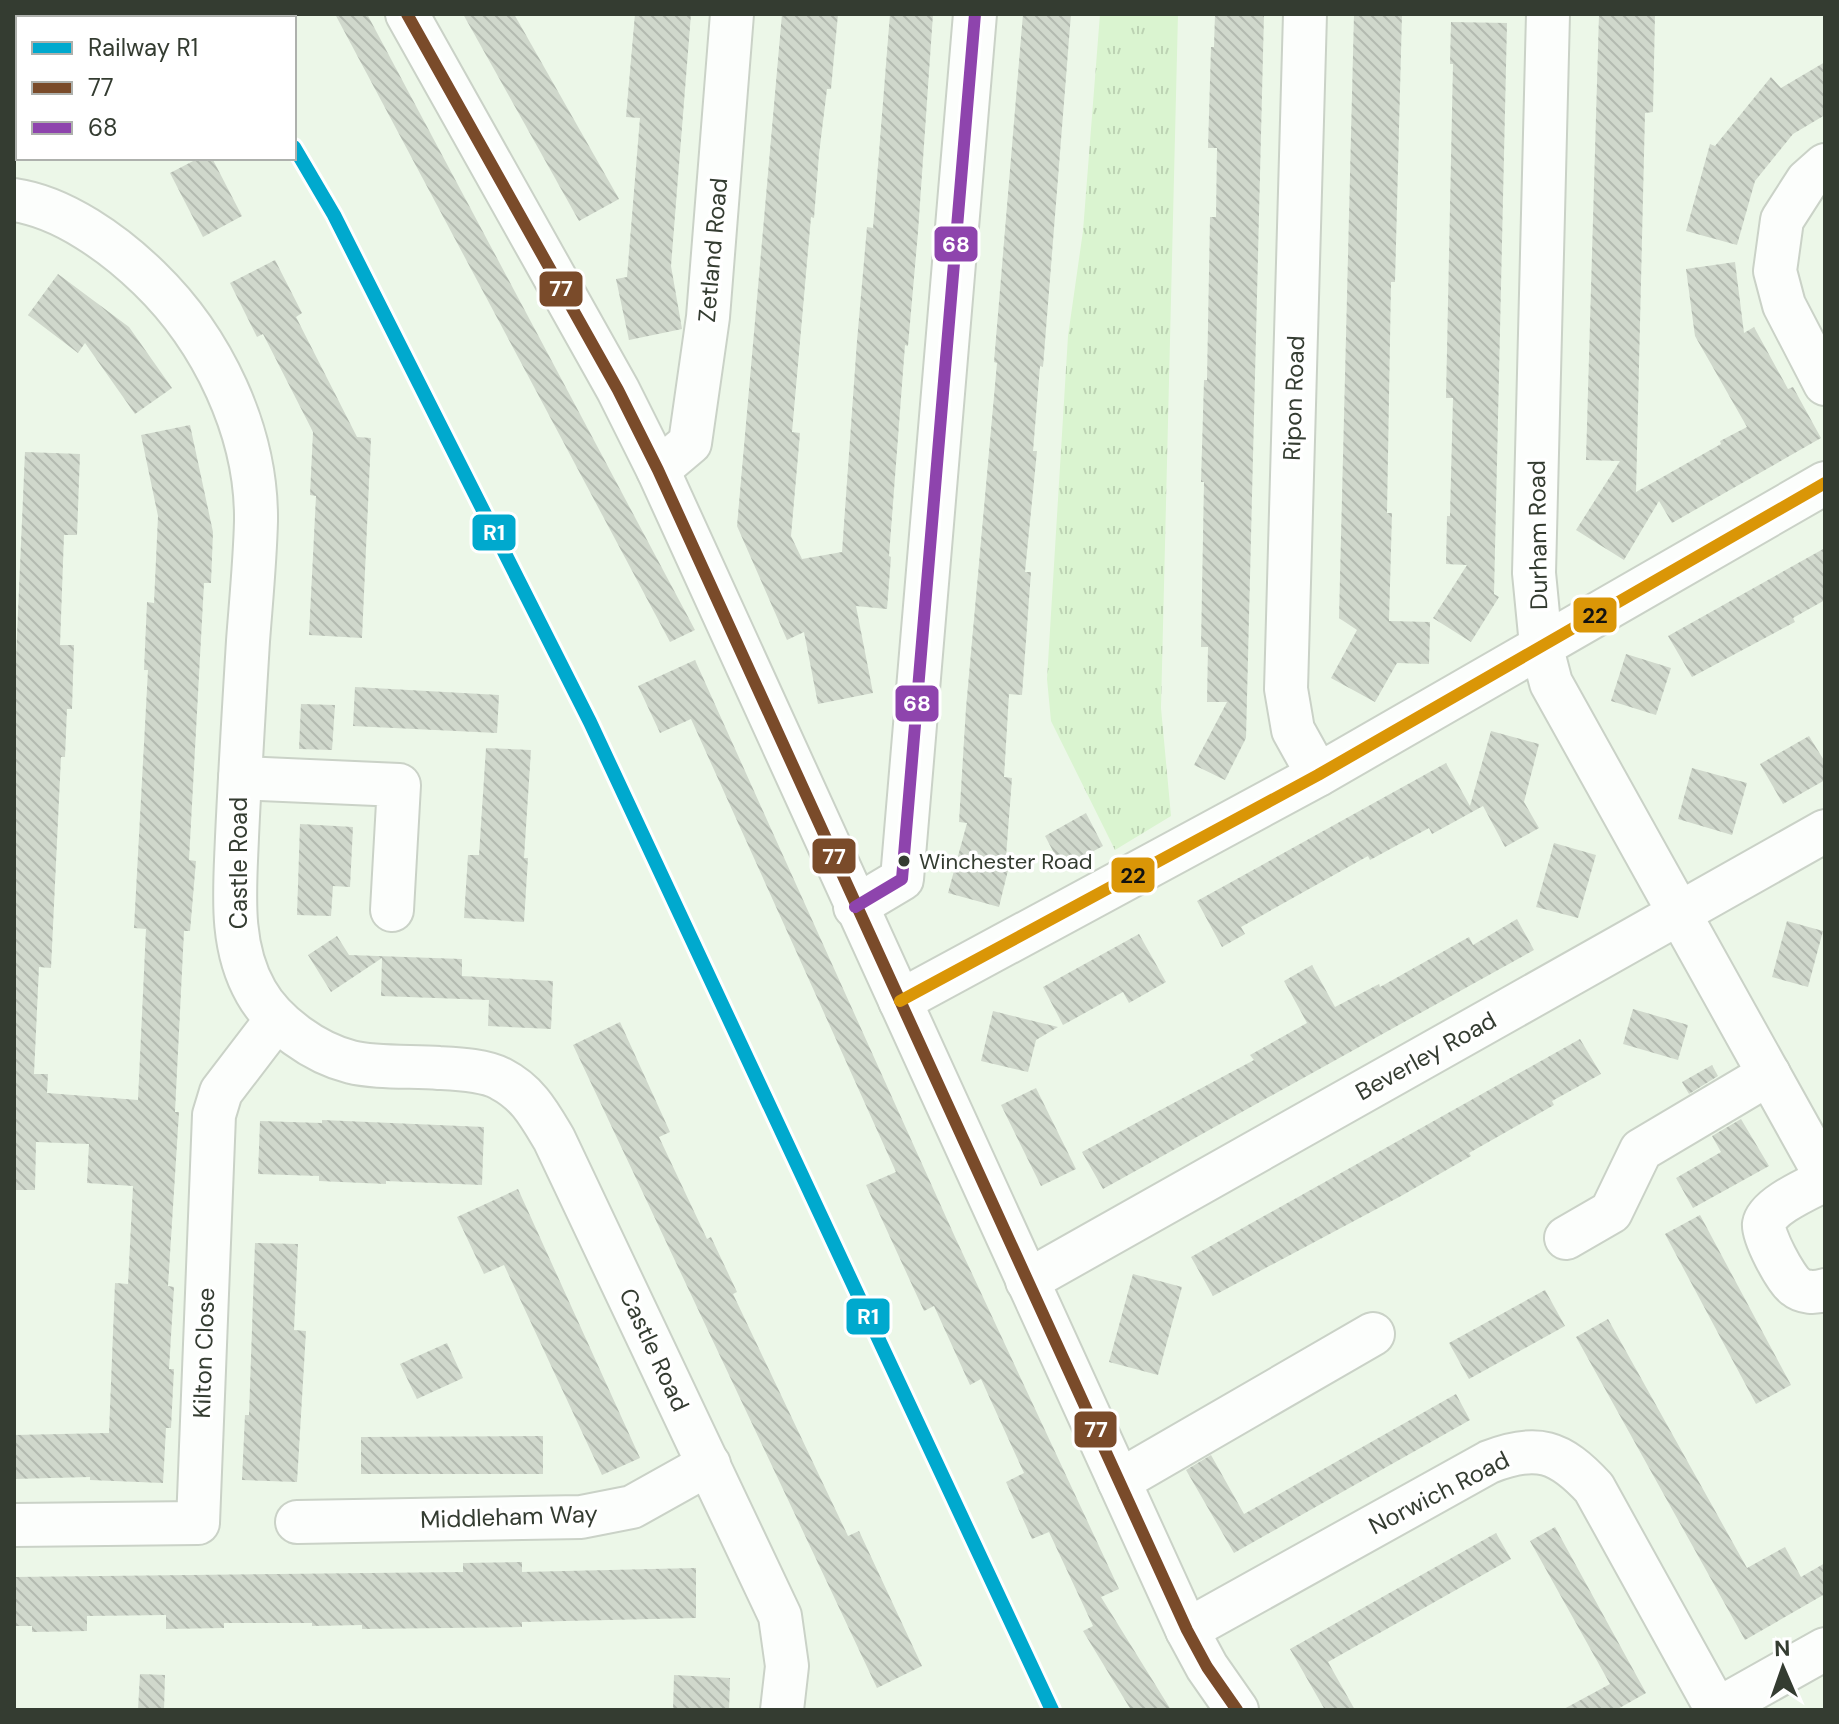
<svg xmlns="http://www.w3.org/2000/svg" width="1839" height="1724" font-family="'DM Sans',sans-serif">
<style>
.grass{fill:url(#grass-tufts)}
.building{fill:url(#building-back-hatch)}
.lines{fill:none;stroke-linecap:round;stroke-linejoin:round}
.minor-casing{stroke:#cad2c7;stroke-width:46}
.minor{stroke:#fcfefc;stroke-width:42}
.bus-1-casing{stroke:#fff;stroke-width:18}
.bus-2-casing{stroke:#fff;stroke-width:18}
.bus-3-casing{stroke:#fff;stroke-width:18}
.bus-1{stroke:#7a4b2a;stroke-width:12}
.bus-2{stroke:#8e44ad;stroke-width:12}
.bus-3{stroke:#da9607;stroke-width:12}
.rail-1-casing{stroke:#fff;stroke-width:20}
.rail-1{stroke:#00a9ce;stroke-width:14}
.bus-dot{fill:#343c31;stroke:#fff;stroke-width:3}
.labels{text-anchor:middle;stroke-width:7;stroke-linejoin:round;paint-order:stroke}
.bus-label{font-size:22px;fill:#343c31;stroke:#fff;text-anchor:start}
.street-label{font-size:24px;fill:#343c31;stroke:#fff}
.line-badge{stroke:#fff;stroke-width:3}
.badge-label{font-size:22px;text-anchor:middle;font-weight:bold;fill:#fff}
.pale-badge-label{font-size:22px;text-anchor:middle;font-weight:bold;fill:#111}
</style>
<defs>
<pattern id="grass-tufts" width="24" height="20" patternUnits="userSpaceOnUse" patternTransform="scale(2)"><rect width="24" height="20" fill="#daf4d0"/><path d="M3 7l-1-3M5 7V3M7 7l1-3M15 17l-1-3M17 17v-4M19 17l1-3" fill="none" stroke="#bcd2b3"/></pattern>
<pattern id="building-back-hatch" width="6" height="6" patternUnits="userSpaceOnUse" patternTransform="scale(2)"><rect width="6" height="6" fill="#d0d8cc"/><path d="M-1 5l2 2M0 0l6 6M5-1l2 2" fill="none" stroke="#b3bab0"/></pattern>
</defs>
<rect width="100%" height="100%" fill="#ecf7e8"/>
<polygon class="grass" points="1100,14 1178,14 1161,708 1171,816 1115,850 1051,721 1047,679 1068,336 1083,231"/>
<g class="building">
<polygon points="335,14 367,14 695,630 670,642"/>
<polygon points="463,14 514,14 619,199 579,221"/>
<polygon points="635,14 691,14 671,266 682,329 629,340 616,279 627,277 640,118 626,117"/>
<polygon points="782,14 838,14 831,89 827,89 819,154 814,218 811,217 792,432 800,433 791,536 802,559 842,552 857,341 867,227 873,228 890,14 933,14 918,232 908,346 905,345 889,556 891,557 887,609 856,606 873,693 818,704 804,632 787,640 737,526"/>
<polygon points="1023,14 1071,14 1043,367 1040,366 1033,451 1037,451 1025,572 1031,572 1022,695 1009,694 1004,777 1012,778 1006,857 1012,854 999,907 948,893 967,823 959,822 966,708 997,363 994,362"/>
<polygon points="1215,14 1264,14 1246,738 1225,780 1194,765 1227,702 1207,702 1208,647 1201,647 1204,482 1201,482 1204,380 1207,380 1210,217 1216,217 1217,148 1208,148 1211,47 1214,47"/>
<polygon points="1354,14 1402,14 1395,282 1391,282 1387,513 1392,513 1389,621 1430,622 1429,664 1397,663 1375,702 1331,678 1357,630 1339,618"/>
<polygon points="1599,14 1655,14 1653,112 1645,113 1636,492 1721,444 1720,441 1747,427 1695,336 1686,269 1735,262 1744,333 1754,327 1788,389 1793,387 1821,438 1672,523 1659,501 1624,560 1576,530 1620,461 1586,460"/>
<polygon points="1451,22 1507,23 1494,594 1499,597 1471,642 1433,618 1467,565 1446,564 1447,516 1450,516 1453,398 1446,398 1453,64 1450,64"/>
<polygon points="1825,62 1825,115 1793,134 1755,181 1737,245 1686,231 1710,144 1715,146 1771,77 1781,88"/>
<polygon points="199,158 212,158 242,216 203,237 170,173"/>
<polygon points="275,260 302,313 296,317 357,437 371,438 362,638 309,635 316,496 310,495 313,432 263,334 257,337 230,283"/>
<polygon points="58,274 129,327 172,388 135,414 85,343 78,353 28,315"/>
<polygon points="190,425 213,532 211,583 204,583 189,860 196,861 190,931 184,931 175,1112 179,1112 168,1286 174,1287 169,1369 174,1369 171,1428 166,1428 163,1483 90,1480 90,1477 14,1479 14,1435 109,1433 115,1283 128,1284 133,1186 87,1183 89,1144 36,1142 35,1190 14,1190 14,704 25,452 80,454 77,535 64,535 60,645 74,645 72,709 67,709 65,757 61,757 51,968 39,967 34,1074 48,1074 47,1093 138,1100 146,929 134,928 148,670 144,670 147,602 154,603 158,516 141,435"/>
<polygon points="1825,548 1825,600 1793,618 1795,622 1692,677 1668,636"/>
<polygon points="1626,654 1671,668 1656,715 1611,701"/>
<polygon points="695,660 955,1237 1119,1589 1101,1597 1171,1710 1131,1710 1083,1631 1093,1626 1049,1532 1032,1539 1006,1482 1024,1473 981,1379 970,1385 934,1306 924,1311 866,1185 896,1172 691,719 660,733 638,686"/>
<polygon points="355,687 499,695 497,733 353,726"/>
<polygon points="301,704 335,705 332,750 299,749"/>
<polygon points="1491,731 1539,744 1524,802 1539,828 1505,847 1483,806 1432,834 1429,828 1370,860 1368,856 1241,927 1245,934 1222,947 1197,901 1446,763 1470,806"/>
<polygon points="1809,736 1825,762 1825,780 1783,804 1760,764"/>
<polygon points="486,748 531,750 524,858 528,858 524,922 464,918 468,855 479,855"/>
<polygon points="1692,768 1747,783 1732,835 1678,819"/>
<polygon points="1086,813 1103,846 1062,868 1045,836"/>
<polygon points="300,824 353,827 350,887 333,886 331,916 297,915"/>
<polygon points="1554,843 1596,855 1578,918 1536,907"/>
<polygon points="1517,919 1534,950 1103,1189 1082,1152 1254,1060 1250,1055 1307,1023 1284,981 1312,965 1335,1007 1379,984 1380,987 1469,937 1473,945"/>
<polygon points="1787,921 1823,931 1808,987 1772,977"/>
<polygon points="1139,934 1166,982 1129,1003 1123,992 1063,1025 1043,987"/>
<polygon points="337,936 349,955 462,959 462,976 553,981 551,1029 488,1026 489,1000 381,996 382,958 331,992 308,955"/>
<polygon points="1633,1009 1688,1025 1678,1060 1623,1044"/>
<polygon points="993,1011 1058,1027 1036,1040 1028,1072 981,1061"/>
<polygon points="620,1022 670,1132 659,1137 707,1239 711,1237 737,1292 733,1294 848,1536 859,1531 922,1666 877,1688 573,1045"/>
<polygon points="1580,1039 1601,1074 1552,1101 1554,1105 1469,1153 1471,1156 1401,1196 1213,1296 1191,1257"/>
<polygon points="1712,1065 1718,1076 1689,1094 1682,1082"/>
<polygon points="1036,1088 1076,1169 1041,1186 1001,1105"/>
<polygon points="1741,1119 1769,1166 1693,1208 1676,1178 1721,1152 1712,1136"/>
<polygon points="322,1120 484,1127 482,1185 386,1181 386,1184 319,1181 319,1176 258,1174 260,1121 322,1123"/>
<polygon points="518,1189 640,1458 602,1475 504,1265 484,1274 457,1217"/>
<polygon points="1700,1215 1791,1385 1756,1404 1665,1234"/>
<polygon points="255,1243 298,1244 294,1330 306,1331 297,1482 242,1480 245,1415 249,1415"/>
<polygon points="1133,1274 1182,1287 1158,1375 1109,1362"/>
<polygon points="1545,1290 1565,1326 1469,1379 1449,1343"/>
<polygon points="1608,1319 1747,1568 1785,1547 1801,1577 1825,1563 1825,1594 1745,1640 1576,1337"/>
<polygon points="447,1343 463,1378 417,1399 400,1364"/>
<polygon points="1456,1394 1470,1420 1234,1553 1186,1470 1211,1455 1244,1514"/>
<polygon points="543,1436 543,1474 361,1474 361,1437"/>
<polygon points="1555,1527 1646,1693 1616,1710 1562,1710 1610,1684 1530,1541"/>
<polygon points="1496,1533 1511,1559 1328,1662 1355,1710 1325,1710 1290,1649"/>
<polygon points="522,1562 522,1572 696,1568 696,1618 522,1622 522,1627 362,1629 362,1625 312,1626 312,1623 224,1623 224,1628 166,1629 166,1615 87,1616 87,1631 32,1632 32,1626 14,1626 14,1577 463,1572 463,1563"/>
<polygon points="140,1674 165,1675 164,1710 138,1710"/>
<polygon points="674,1675 730,1678 729,1710 673,1710"/>
</g>
<g class="lines">
<defs>
<g id="minor">
<polyline points="407,14 618,390 658,470 1187,1630 1207,1667 1237,1710"/>
<polyline points="1305,14 1286,689 1293,730 1318,775"/>
<polyline points="1548,14 1534,573 1541,645 1551,683 1825,1175"/>
<polyline points="1825,165 1807,181 1782,220 1775,271 1784,305 1825,384"/>
<path d="M 14,200 C 63,207 114,244 149,278 C 212,339 257,431 256,521 C 255,561 251,601 248,641 C 244,707 240,772 237,837 C 235,890 229,945 256,992 C 274,1024 315,1053 351,1062 C 374,1068 414,1066 439,1068 C 458,1069 485,1070 501,1079 C 528,1093 539,1114 554,1139 L 780,1616 L 787,1666 L 782,1710"/>
<polyline points="658,470 690,443 708,317 732,14"/>
<polyline points="240,778 399,785 392,910"/>
<polyline points="855,907 902,879 975,14"/>
<polyline points="900,1001 1318,775 1825,483"/>
<path d="M 1825,1180 C 1810,1188 1767,1206 1764,1224 C 1762,1235 1786,1280 1795,1286 C 1803,1293 1815,1293 1825,1290"/>
<polyline points="1566,1238 1611,1212 1641,1150 1769,1074"/>
<polyline points="1027,1281 1825,831"/>
<polyline points="1119,1481 1373,1334"/>
<polyline points="297,1522 581,1517 632,1507 709,1464"/>
<polyline points="14,1525 198,1523 214,1115 221,1092 276,1020"/>
<path d="M 1187,1630 L 1489,1462 C 1537,1443 1560,1451 1594,1488 L 1717,1710"/>
<polyline points="1716,1710 1825,1649"/>
</g>
</defs>
<use href="#minor" class="minor-casing"/>
<use href="#minor" class="minor"/>
<defs>
<polyline id="bus-1" points="407,14 618,390 658,470 1187,1630 1207,1667 1237,1710"/>
<polyline id="bus-2" points="855,907 902,879 975,14"/>
<polyline id="bus-3" points="900,1001 1318,775 1825,483"/>
</defs>
<use href="#bus-1" class="bus-1-casing"/>
<use href="#bus-2" class="bus-2-casing"/>
<use href="#bus-3" class="bus-3-casing"/>
<use href="#bus-1" class="bus-1"/>
<use href="#bus-2" class="bus-2"/>
<use href="#bus-3" class="bus-3"/>
<defs>
<polyline id="rail-1" points="294,147 334,215 590,722 1052,1710"/>
</defs>
<use href="#rail-1" class="rail-1-casing"/>
<use href="#rail-1" class="rail-1"/>
</g>
<circle class="bus-dot" cx="904" cy="861" r="7"/>
<g class="labels">
<g class="bus-label">
<text x="919" y="869">Winchester Road</text>
</g>
<g class="street-label">
<text transform="translate(713 250) rotate(-85)" y="8">Zetland Road</text>
<text transform="translate(1294 398) rotate(-88)" y="8">Ripon Road</text>
<text transform="translate(1538 535) rotate(-91)" y="8">Durham Road</text>
<text transform="translate(239 863) rotate(-90)" y="8">Castle Road</text>
<text transform="translate(1426 1056) rotate(-29)" y="8">Beverley Road</text>
<text transform="translate(654 1350) rotate(65)" y="8">Castle Road</text>
<text transform="translate(204 1353) rotate(-88)" y="8">Kilton Close</text>
<text transform="translate(1439 1493) rotate(-27)" y="8">Norwich Road</text>
<text transform="translate(509 1517) rotate(-2)" y="8">Middleham Way</text>
</g>
</g>
<g class="line-badge">
<rect x="933" y="225" width="46" height="38" rx="8" fill="#8e44ad"/>
<rect x="538" y="270" width="46" height="38" rx="8" fill="#7a4b2a"/>
<rect x="471" y="513" width="46" height="39" rx="8" fill="#00a9ce"/>
<rect x="1572" y="596" width="46" height="38" rx="8" fill="#da9607"/>
<rect x="894" y="684" width="46" height="39" rx="8" fill="#8e44ad"/>
<rect x="811" y="837" width="46" height="38" rx="8" fill="#7a4b2a"/>
<rect x="1110" y="856" width="46" height="38" rx="8" fill="#da9607"/>
<rect x="845" y="1297" width="46" height="39" rx="8" fill="#00a9ce"/>
<rect x="1073" y="1410" width="45" height="39" rx="8" fill="#7a4b2a"/>
</g>
<g class="badge-label">
<text x="956" y="252">68</text>
<text x="561" y="296">77</text>
<text x="494" y="540">R1</text>
<text x="917" y="711">68</text>
<text x="834" y="864">77</text>
<text x="868" y="1324">R1</text>
<text x="1096" y="1437">77</text>
</g>
<g class="pale-badge-label">
<text x="1595" y="623">22</text>
<text x="1133" y="883">22</text>
</g>
<rect width="1839" height="1724" fill="none" stroke="#343c31" stroke-width="32"/>
<rect x="16" y="16" width="280" height="144" fill="#ffffff" stroke="#aeb1ad" stroke-width="2"/>
<rect x="32" y="42" width="40" height="12" fill="#00a9ce" stroke="#aeb1ad" stroke-width="2"/>
<text x="88" y="56" font-size="24" fill="#343c31">Railway R1</text>
<rect x="32" y="82" width="40" height="12" fill="#7a4b2a" stroke="#aeb1ad" stroke-width="2"/>
<text x="88" y="96" font-size="24" fill="#343c31">77</text>
<rect x="32" y="122" width="40" height="12" fill="#8e44ad" stroke="#aeb1ad" stroke-width="2"/>
<text x="88" y="136" font-size="24" fill="#343c31">68</text>
<g transform="translate(1783 1668) rotate(358)" stroke="#ffffff" stroke-width="6" paint-order="stroke">
<path d="M0-6L14 30L0 20L-14 30Z" fill="#343c31"/>
<text y="-12" font-size="22" font-weight="bold" text-anchor="middle" fill="#343c31">N</text>
</g>
</svg>
